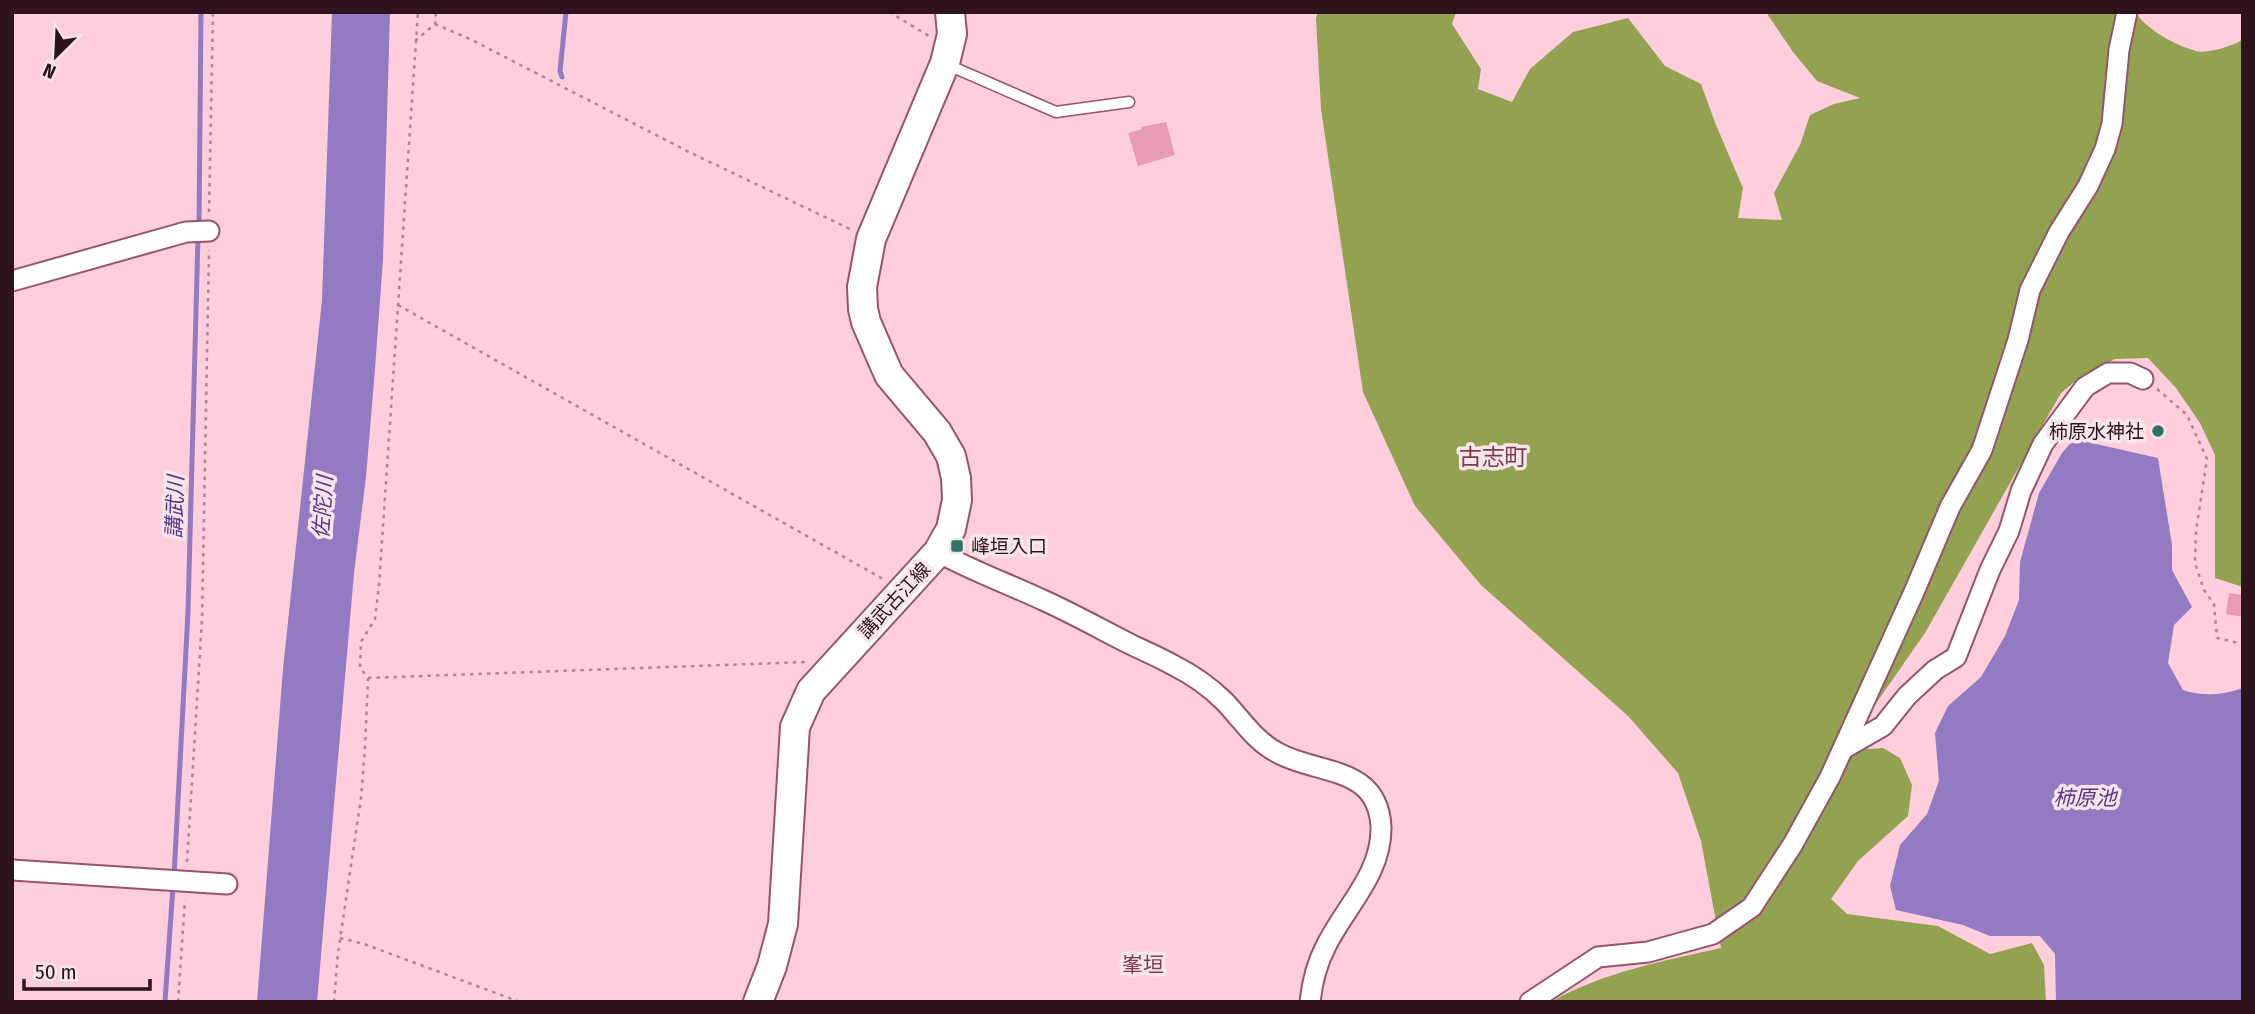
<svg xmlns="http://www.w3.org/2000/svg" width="2255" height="1014" font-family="'Fira Sans Condensed','Noto Sans JP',sans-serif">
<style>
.forest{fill:#93a251}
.water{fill:#927bc3}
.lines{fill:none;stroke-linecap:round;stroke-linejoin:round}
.stream{stroke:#927bc3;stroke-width:5}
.building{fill:#e79cb4}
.service-casing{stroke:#97536b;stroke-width:13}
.minor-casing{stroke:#97536b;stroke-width:23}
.secondary-casing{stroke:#97536b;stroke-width:32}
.path{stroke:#ae8693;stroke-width:2.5;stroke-dasharray:3.5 5;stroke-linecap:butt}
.service{stroke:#fff;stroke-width:10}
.minor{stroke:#fff;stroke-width:19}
.secondary{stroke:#fff;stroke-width:28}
.poi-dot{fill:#2e7265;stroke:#f6e6ea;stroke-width:2.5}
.labels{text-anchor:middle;stroke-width:7;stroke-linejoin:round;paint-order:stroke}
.poi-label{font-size:19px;fill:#2e121c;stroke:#f6e6ea;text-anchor:end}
.street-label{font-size:19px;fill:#2e121c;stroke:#f6e6ea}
.water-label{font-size:21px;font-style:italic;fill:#58358d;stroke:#f6e6ea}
.neighbourhood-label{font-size:21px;fill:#7d3c54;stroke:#f6e6ea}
.quarter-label{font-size:23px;fill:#7d3c54;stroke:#f6e6ea}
</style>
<rect width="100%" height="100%" fill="#fecedd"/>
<path class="forest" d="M 1318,12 L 1456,12 L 1452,24 L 1481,69 L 1478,89 L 1512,102 L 1530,69 L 1573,32 L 1628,18 L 1665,66 L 1701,84 L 1716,125 L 1743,188 L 1738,218 L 1782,220 L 1774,193 L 1800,145 L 1810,115 L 1834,104 L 1860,98 L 1817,81 L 1793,52 L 1766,12 L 2135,12 C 2147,30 2175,45 2196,51 C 2207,54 2234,46 2243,39 L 2243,587 L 2215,578 L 2215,455 L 2200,423 L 2176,388 L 2148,358 L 2115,359 L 2078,379 L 2061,393 L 1925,633 L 1854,735 L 1868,749 L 1883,748 L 1900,758 L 1912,785 L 1908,816 L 1858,861 L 1831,899 L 1847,914 L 1938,926 L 1990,954 L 2032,943 L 2044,965 L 2046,1002 L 1551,1002 C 1603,972 1663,961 1721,948 L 1701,841 L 1678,773 L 1628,716 L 1481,585 L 1415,506 L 1363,392 L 1321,109 L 1316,18 Z"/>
<g class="water">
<polygon points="332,12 390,12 383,259 375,369 366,477 354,573 317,1002 257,1002 283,669 322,300"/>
<path d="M 2074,439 L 2158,458 L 2172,545 L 2172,570 L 2192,607 L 2174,625 L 2168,663 L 2183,690 C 2204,697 2222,695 2243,688 L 2243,1002 L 2056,1002 L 2055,954 L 2040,936 L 1990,936 L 1963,925 L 1896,910 L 1890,886 L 1900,845 L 1927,814 L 1939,781 L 1935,733 L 1948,706 L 1981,677 L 2005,636 L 2019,600 L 2020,562 L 2039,493 L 2062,453 Z"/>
</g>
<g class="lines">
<g class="stream">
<polyline points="562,77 560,71 566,12"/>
<polyline points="199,226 201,12"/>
<polyline points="174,876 188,612 198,236"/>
<polyline points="165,1002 173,886"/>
</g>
</g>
<g class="building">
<polygon points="1166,122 1175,155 1138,166 1128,133 1142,129 1141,127"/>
<polygon points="2229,593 2243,595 2243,617 2226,614"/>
</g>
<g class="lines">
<defs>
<polyline id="service" points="948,65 1056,112 1129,102"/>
<g id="minor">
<polyline points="12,281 186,232 209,231"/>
<path d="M 938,552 C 972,571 1009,584 1045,601 C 1074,614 1102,630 1130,644 C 1144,651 1159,657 1173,665 C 1191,674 1210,687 1225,702 C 1242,720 1255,741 1278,753 C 1318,775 1378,765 1381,827 C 1382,874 1345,907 1326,946 C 1317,963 1312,983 1310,1002"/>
<polyline points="1843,749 1883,726 1907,696 1935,670 1956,657 1990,570 2009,531 2021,491 2043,444 2085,387 2108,373 2130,373 2143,379"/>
<polyline points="12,870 227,884"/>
<polyline points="1530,1002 1598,957 1648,952 1713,934 1752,907 1793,844 1830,777 1914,592 1950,507 1982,450 2018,340 2030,290 2059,232 2088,186 2105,149 2112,124 2119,50 2127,12"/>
</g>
<polyline id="secondary" points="758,1002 772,966 783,924 795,727 811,691 938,552 951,529 957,500 956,478 951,456 937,432 889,375 866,322 863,309 862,287 871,239 945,63 952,34 950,12"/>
</defs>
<use href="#service" class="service-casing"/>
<use href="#minor" class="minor-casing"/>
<use href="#secondary" class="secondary-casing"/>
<g class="path">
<polyline points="889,12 929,36"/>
<polyline points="435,24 472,40 689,152 852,230"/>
<polyline points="415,41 435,24 436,12"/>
<polyline points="209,212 213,12"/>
<polyline points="398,305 883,579"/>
<polyline points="2157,389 2187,415 2207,459 2196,531 2195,563 2204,590 2214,604 2217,638 2243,644"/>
<polyline points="368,678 805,662"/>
<polyline points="187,862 202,620 209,250"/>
<polyline points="340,938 364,944 520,1002"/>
<polyline points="178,1002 185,900"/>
<polyline points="334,1002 338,953 361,798 365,748 368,678 360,668 361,642 375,619 379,585 418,12"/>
</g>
<use href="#service" class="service"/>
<use href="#minor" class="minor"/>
<use href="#secondary" class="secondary"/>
</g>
<g class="poi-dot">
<circle cx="2158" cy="431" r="7"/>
<rect x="950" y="539" width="14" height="14" rx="3.5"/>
</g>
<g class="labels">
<g class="poi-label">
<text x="2144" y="438">柿原水神社</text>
<text x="971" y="553" text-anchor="start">峰垣入口</text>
</g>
<g class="street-label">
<text transform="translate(894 600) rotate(-47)" y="7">講武古江線</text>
</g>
<g class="water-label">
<text transform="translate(175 507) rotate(-88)" y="7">講武川</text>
<text transform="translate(323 507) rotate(-86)" y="7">佐陀川</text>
<text x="2085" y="805">柿原池</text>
</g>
<g class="neighbourhood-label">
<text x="1143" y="972">峯垣</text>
</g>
<g class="quarter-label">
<text x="1493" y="465">古志町</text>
</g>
</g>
<rect width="2255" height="1014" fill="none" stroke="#2e121c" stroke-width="28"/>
<g transform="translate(56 56) rotate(204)" stroke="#f6e6ea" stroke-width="5" paint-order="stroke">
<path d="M0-5L12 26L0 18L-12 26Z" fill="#2e121c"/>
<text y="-10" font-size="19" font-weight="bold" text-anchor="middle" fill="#2e121c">N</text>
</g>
<path d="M24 979v10h126v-10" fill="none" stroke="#2e121c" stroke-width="3.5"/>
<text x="35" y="979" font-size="21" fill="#2e121c" stroke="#f6e6ea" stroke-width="5" paint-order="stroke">50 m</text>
</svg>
